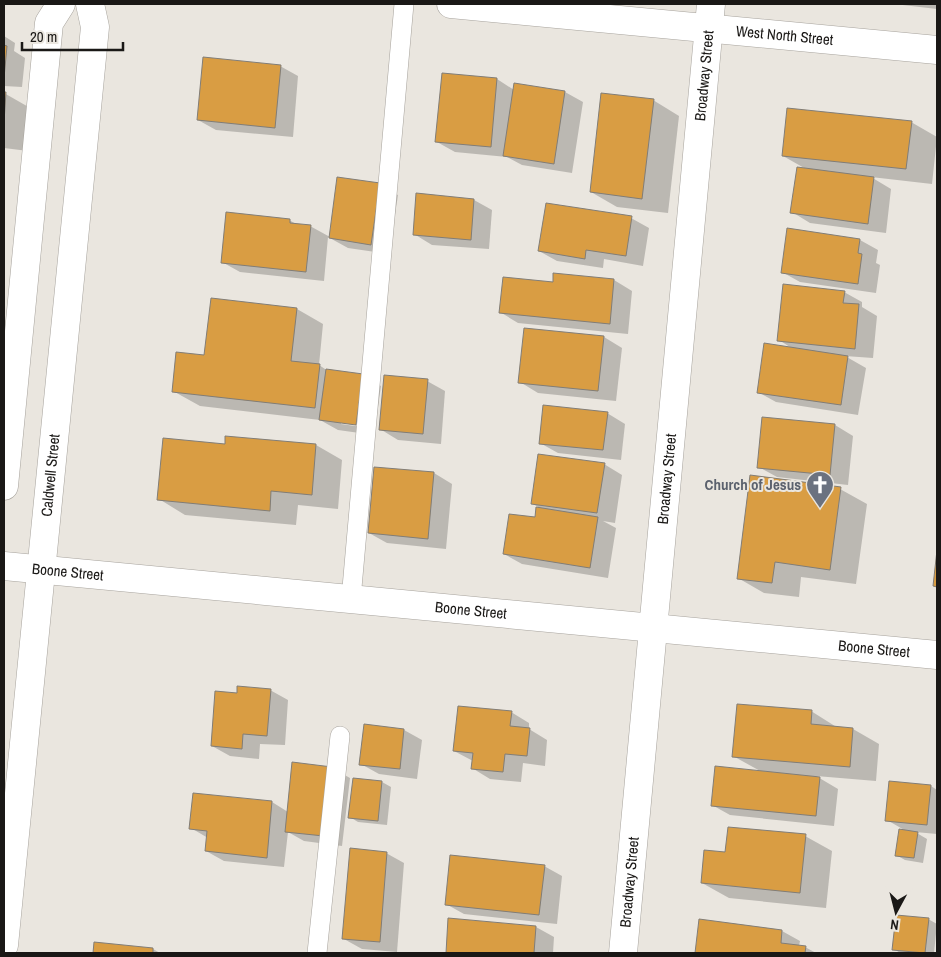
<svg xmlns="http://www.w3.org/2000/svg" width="941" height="957" font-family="'Archivo Narrow',sans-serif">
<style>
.shadow{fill:#0003;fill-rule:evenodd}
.building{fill:#d99d43;stroke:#817d77}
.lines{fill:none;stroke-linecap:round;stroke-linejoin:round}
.service-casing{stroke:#a7a39d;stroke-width:20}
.minor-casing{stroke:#a7a39d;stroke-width:29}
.tertiary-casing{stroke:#a7a39d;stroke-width:29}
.service{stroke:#fff;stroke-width:19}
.minor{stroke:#fff;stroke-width:28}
.tertiary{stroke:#fff;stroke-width:28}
.labels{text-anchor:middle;stroke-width:4;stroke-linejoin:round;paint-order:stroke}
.street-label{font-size:15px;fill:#1a1816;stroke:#eae6df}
.worship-label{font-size:15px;font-weight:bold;fill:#5b616d;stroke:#eae6df;text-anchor:end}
</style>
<rect width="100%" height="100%" fill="#eae6df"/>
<g class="shadow">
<polygon points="894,4 937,4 937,9"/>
<polygon points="4,36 15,43 14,51 25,58 22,87 4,86"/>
<polygon points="280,66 298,76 293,137 216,130 198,120"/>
<polygon points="443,74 497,79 514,90 565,92 583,102 572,173 522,165 507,157 455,152 437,142"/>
<polygon points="4,93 32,109 28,151 4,148"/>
<polygon points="653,100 679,116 668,213 617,207 591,192"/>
<polygon points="911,122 937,137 932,184 871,177 891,189 886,233 810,223 792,212 806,169 783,156"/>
<polygon points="379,184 398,195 389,254 348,248 328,237 324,281 240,272 222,262 289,220 298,225 310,226 330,237"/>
<polygon points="417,195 474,200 492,210 489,249 432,245 414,234"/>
<polygon points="631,218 649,228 643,266 604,259 603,268 557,261 539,251"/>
<polygon points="860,240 878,250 876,263 880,265 876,293 800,282 782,272"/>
<polygon points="554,275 614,280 632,291 628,334 518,323 500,312 554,284"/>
<polygon points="844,292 862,302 862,307 877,316 873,358 845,356 866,368 858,415 776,402 758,392 793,349 779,340"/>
<path d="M 212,300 L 297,309 L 323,324 L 319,365 L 328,371 L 363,375 L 381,386 L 374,435 L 338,430 L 320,420 L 200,406 L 173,391 L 205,357 ZM 341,422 L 362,425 L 362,427 L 341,424 Z"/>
<polygon points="604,337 622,348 616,401 538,393 520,382"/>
<polygon points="427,381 445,391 441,444 398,440 380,429"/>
<polygon points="607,413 625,424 621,460 558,453 540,443"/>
<polygon points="835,425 853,436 848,485 777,477 759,467"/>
<polygon points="227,437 316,445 342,460 338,509 298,505 296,525 185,515 159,499 226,445"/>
<polygon points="604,464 622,475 615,523 603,521 616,528 608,578 522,564 504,554 536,519 538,507 532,503"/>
<polygon points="434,473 452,484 446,549 387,543 369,533"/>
<polygon points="840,489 867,504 856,584 801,577 799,597 764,593 738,578"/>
<polygon points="270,690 288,700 285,745 260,744 259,759 230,756 212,746 238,694"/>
<polygon points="811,711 838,728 853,729 879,744 876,781 816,776 838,789 834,826 730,815 712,805 762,772 733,756"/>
<polygon points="511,712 529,723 529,729 547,740 545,766 523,763 521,782 490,779 472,768 473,761 454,751"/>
<polygon points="404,730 422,740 417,779 379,774 361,764"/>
<polygon points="332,768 350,778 342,846 304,841 288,832 284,867 224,861 206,851 208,838 191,828 272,802 288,812"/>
<polygon points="354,779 382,782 391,787 387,825 358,822 350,817"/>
<polygon points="931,786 937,790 937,834 915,832 927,839 923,863 905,860 896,855 906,831 887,820"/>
<polygon points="805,836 832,851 826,908 729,898 702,883 726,853"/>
<polygon points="386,853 404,863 397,952 362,949 344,939"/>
<polygon points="544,866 562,876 557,924 464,914 446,904"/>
<polygon points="450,919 536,927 554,937 553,953 447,953"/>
<polygon points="928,919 937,924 934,953 900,953 894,949"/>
<polygon points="700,921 782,931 800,941 799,946 805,947 816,953 696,953"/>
<polygon points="96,944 153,949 160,953 95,953"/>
</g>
<g class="building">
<polygon points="4,45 7,46 4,78"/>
<polygon points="203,57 281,65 275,128 197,120"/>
<polygon points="442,73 497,78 491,147 435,142"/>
<polygon points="514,83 565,91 554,164 503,156"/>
<polygon points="4,92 6,92 4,122"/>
<polygon points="601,93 654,99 642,199 590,192"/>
<polygon points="787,108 912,121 906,169 782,156"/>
<polygon points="797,167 874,177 868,224 790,213"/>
<polygon points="337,177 380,183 371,245 329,238"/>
<polygon points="416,193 474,199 471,240 413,235"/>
<polygon points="546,203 632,216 626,256 586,250 585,259 538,251"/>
<polygon points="226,212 290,219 290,223 311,225 306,272 221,263"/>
<polygon points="787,228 860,239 858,253 862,254 858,284 781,273"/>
<polygon points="553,273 614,279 610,324 499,313 503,277 553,282"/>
<polygon points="783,284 845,291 843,303 859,304 855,349 777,341"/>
<polygon points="211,298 297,308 291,361 320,364 315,408 172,392 176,352 204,355"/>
<polygon points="524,328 604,336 598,391 518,383"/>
<polygon points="764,343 848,356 841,405 757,393"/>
<polygon points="326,369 363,374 356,425 319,420"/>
<polygon points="384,375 428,379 423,434 379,430"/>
<polygon points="543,405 608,412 603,450 539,444"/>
<polygon points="762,417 835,424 830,475 757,468"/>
<polygon points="225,436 316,444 312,495 271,491 270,511 157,500 163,438 225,444"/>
<polygon points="538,454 605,463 597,513 531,504"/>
<polygon points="374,467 434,472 428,539 368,533"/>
<polygon points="750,475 841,487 830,570 775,562 772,583 737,579"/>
<polygon points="536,507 598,517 590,568 503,554 509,514 535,517"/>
<polygon points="937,550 937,587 933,586"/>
<polygon points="237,686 271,689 267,736 243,734 242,749 211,746 215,691 237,693"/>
<polygon points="737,704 812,710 811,724 853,728 850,767 732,757"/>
<polygon points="458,706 512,711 510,726 530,728 527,756 505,754 503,772 471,769 473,753 453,751"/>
<polygon points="364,724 404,729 400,769 359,765"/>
<polygon points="292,762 332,767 324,836 285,832"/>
<polygon points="715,766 820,777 816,816 711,806"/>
<polygon points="353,778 382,781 378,821 348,818"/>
<polygon points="889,781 931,785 927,825 885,821"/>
<polygon points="193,793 272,801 267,858 205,851 207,831 189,829"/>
<polygon points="728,827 806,834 800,893 701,883 704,850 725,852"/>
<polygon points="899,829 918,832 914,858 895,856"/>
<polygon points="350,848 387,852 380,942 342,939"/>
<polygon points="450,855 545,865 539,915 445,905"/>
<polygon points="896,915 929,918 925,953 892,950"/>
<polygon points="448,918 536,926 534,953 446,953"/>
<polygon points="699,919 782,930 781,943 806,946 805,953 695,953"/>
<polygon points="94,942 153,948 153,953 93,953"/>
</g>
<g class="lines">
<defs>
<g id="service">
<polyline points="351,599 404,4"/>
<polyline points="317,953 340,736"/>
</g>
<g id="minor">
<path id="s1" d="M 451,4 L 937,50"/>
<polyline points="4,486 49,23 61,4"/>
<path id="s2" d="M 4,566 L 937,655"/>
<path id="s3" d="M 4,945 L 95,27 L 90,4"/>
</g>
<g id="tertiary">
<path id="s4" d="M 623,953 L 711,4"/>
</g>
</defs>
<use href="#service" class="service-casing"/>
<use href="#minor" class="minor-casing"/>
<use href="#tertiary" class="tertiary-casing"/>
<use href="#service" class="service"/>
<use href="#minor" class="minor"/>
<use href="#tertiary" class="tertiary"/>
</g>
<defs>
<symbol id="church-pin" viewBox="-11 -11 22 30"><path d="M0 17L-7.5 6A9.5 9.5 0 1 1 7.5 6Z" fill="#6b7280" stroke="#eae6df"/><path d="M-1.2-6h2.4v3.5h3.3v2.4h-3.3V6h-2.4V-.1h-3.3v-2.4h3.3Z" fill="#fff"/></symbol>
</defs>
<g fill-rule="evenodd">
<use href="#church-pin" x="804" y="469" width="32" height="43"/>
</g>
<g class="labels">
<g class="street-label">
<text dy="5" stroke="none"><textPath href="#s1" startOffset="335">West North Street</textPath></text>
<text dy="5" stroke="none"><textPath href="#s4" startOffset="881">Broadway Street</textPath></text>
<text dy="5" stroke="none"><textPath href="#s3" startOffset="472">Caldwell Street</textPath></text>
<text dy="5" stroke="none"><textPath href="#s4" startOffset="476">Broadway Street</textPath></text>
<text dy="5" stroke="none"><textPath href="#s2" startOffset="64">Boone Street</textPath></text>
<text dy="5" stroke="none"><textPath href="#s2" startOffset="469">Boone Street</textPath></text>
<text dy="5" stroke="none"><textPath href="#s2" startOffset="874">Boone Street</textPath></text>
<text dy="5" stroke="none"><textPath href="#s4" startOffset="71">Broadway Street</textPath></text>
</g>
<g class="worship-label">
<text x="801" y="490">Church of Jesus</text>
</g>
</g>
<rect width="941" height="957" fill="none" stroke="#1a1816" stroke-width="10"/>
<g transform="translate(896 912) rotate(187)" stroke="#eae6df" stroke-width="4" paint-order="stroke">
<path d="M0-4L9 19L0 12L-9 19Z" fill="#1a1816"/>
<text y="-8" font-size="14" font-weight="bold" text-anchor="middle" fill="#1a1816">N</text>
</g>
<path d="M22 42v8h101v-8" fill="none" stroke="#1a1816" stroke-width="2.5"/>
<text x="30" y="42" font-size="15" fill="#1a1816" stroke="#eae6df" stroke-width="4" paint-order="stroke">20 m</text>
</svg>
